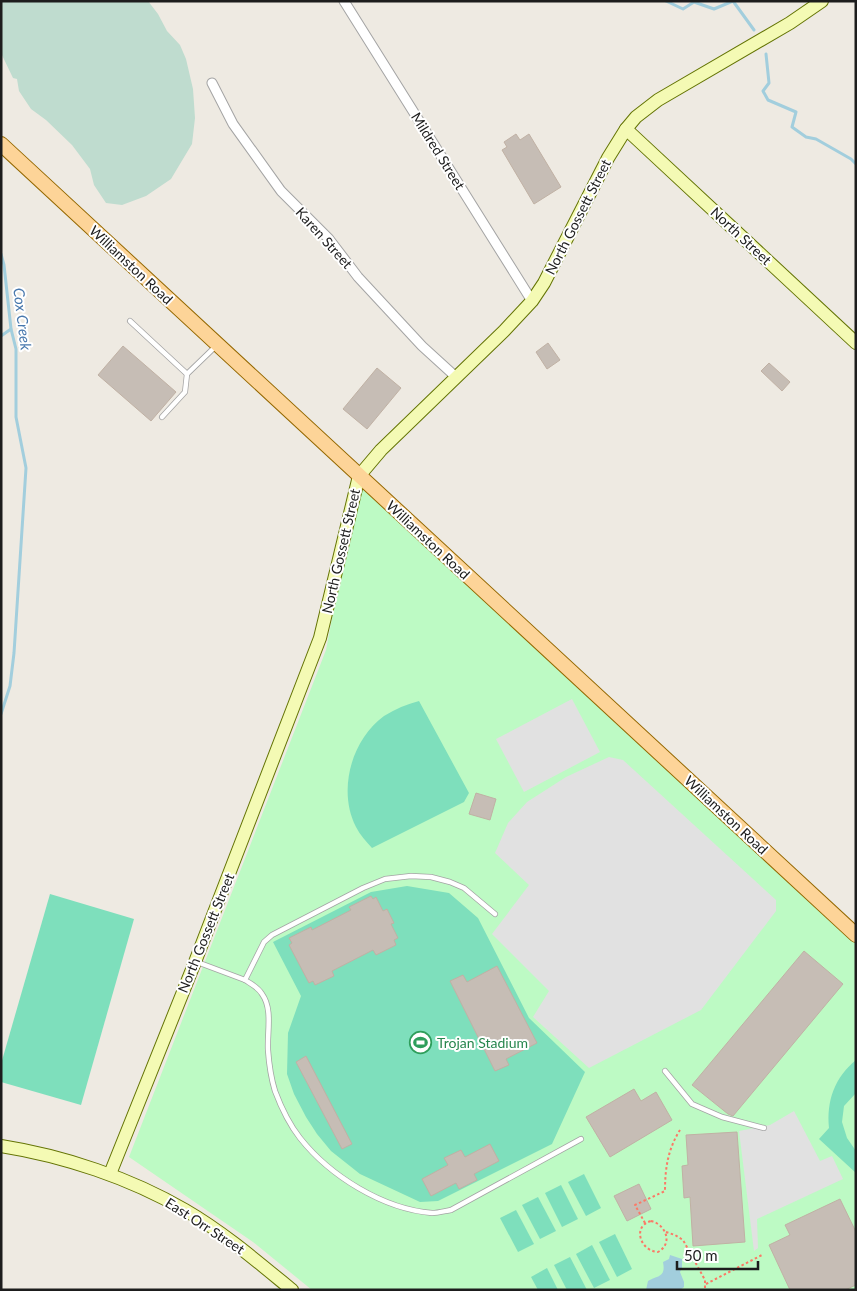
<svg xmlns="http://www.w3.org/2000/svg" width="857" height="1291" font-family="Lato,sans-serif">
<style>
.wetland{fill:#bfdccf}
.park{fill:#bdfac4}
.pitch{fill:#7edfbc}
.parking{fill:#e1e1e1}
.water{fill:#a2cedd}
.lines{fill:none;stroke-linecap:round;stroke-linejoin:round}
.stream{stroke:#a2cedd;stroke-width:3}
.building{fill:#c6bdb5;stroke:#c0b1a4}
.lane-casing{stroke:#a4a4a4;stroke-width:6}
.street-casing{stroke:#a4a4a4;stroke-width:11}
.secondary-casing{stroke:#647404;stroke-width:14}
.primary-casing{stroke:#956800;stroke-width:16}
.path{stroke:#fb7966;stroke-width:2;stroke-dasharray:2.5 2.5;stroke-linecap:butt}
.lane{stroke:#fff;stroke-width:4.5}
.street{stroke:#fff;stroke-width:9}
.secondary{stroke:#f4fab4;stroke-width:12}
.primary{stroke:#fdd498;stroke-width:14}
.labels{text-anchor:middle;stroke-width:4;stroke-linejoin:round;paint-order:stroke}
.street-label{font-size:14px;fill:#1d1d1d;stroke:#fff}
.leisure-label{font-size:14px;fill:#27864d;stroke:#fff;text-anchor:start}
.water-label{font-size:15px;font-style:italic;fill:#4878ad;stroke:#fff}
</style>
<rect width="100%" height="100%" fill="#eeeae2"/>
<polygon class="wetland" points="1,1 148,1 158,14 167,31 180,45 186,59 193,89 195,118 192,144 171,179 146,196 122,205 106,203 94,185 90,169 72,145 46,120 31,109 19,91 17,79 13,78 1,53"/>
<polygon class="park" points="359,476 856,935 856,1290 312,1290 253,1242 129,1157 326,650"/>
<g class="pitch">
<path d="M 419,701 L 469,793 L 464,802 L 372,848 C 366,841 360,835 356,827 C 337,790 352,739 384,716 C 395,709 407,704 419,701 Z"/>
<polygon points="407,886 449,893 478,918 529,1018 585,1072 552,1144 438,1201 420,1202 360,1174 331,1151 317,1134 306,1117 294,1094 287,1074 288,1033 301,996 273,942 371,892"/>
<polygon points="50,894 134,919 81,1105 1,1082 1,1064"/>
<path d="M 856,1060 L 856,1093 L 844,1106 L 842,1122 L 847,1138 L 856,1151 L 856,1173 L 819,1139 L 829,1128 C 826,1101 835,1077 856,1060 Z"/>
<polygon points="584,1174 601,1208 586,1216 568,1182"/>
<polygon points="561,1185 578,1219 562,1227 545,1193"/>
<polygon points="538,1197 556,1231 540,1239 522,1205"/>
<polygon points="516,1210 534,1244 518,1252 500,1218"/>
<polygon points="615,1234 632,1269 617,1277 599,1242"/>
<polygon points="592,1245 610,1280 594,1288 576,1254"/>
<polygon points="570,1257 587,1290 567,1290 554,1265"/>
<polygon points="547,1268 558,1290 538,1290 531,1277"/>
</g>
<g class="parking">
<polygon points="572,699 600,752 524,792 496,739"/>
<polygon points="609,757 623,760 776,900 776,911 701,1010 589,1068 533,1017 549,991 492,934 529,885 495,853 508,823 527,802 566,777"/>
<polygon points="794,1111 820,1161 832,1156 843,1179 757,1219 758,1248 754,1251 739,1131 770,1125"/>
</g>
<path class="water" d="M 670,1255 L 682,1259 L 682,1268 L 680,1272 L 684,1282 L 684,1287 L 680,1290 L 646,1290 L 648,1281 C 658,1275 666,1278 663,1262 L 669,1259 Z"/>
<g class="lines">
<g class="stream">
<polyline points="666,1 683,9 694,2 714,9 733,1 754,30"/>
<polyline points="766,54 769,83 763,91 768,100 796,112 792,127 806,137 816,139 851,159 856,164"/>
<polyline points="1,254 4,265 11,329 16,349 16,417 26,468 14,653 10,686 1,714"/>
<polyline points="1,336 11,329"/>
</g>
</g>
<g class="building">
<polygon points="516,134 520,140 529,134 561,187 534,204 502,150 507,147 504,142"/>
<polygon points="548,343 560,360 547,369 536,352"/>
<polygon points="123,346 176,392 151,421 98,375"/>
<polygon points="769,363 790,382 782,391 761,371"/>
<polygon points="377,368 401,388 367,429 343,409"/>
<polygon points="476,793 496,799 490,820 469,814"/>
<polygon points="371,896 373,899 376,897 383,911 387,909 394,923 391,924 398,938 394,940 396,945 376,955 373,950 332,971 334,976 315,985 313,981 309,983 289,945 292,943 289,938 311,927 312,930 351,910 349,907"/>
<polygon points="804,951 843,984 733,1116 728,1114 692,1085"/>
<polygon points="497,966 537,1043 506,1059 509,1065 495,1071 450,981 463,975 467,982"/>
<polygon points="306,1056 352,1144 342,1149 296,1062"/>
<polygon points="634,1089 641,1101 656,1092 672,1120 610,1157 586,1117"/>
<polygon points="737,1132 745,1242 693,1246 690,1197 684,1198 682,1166 688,1165 686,1135"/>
<polygon points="490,1144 499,1161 474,1174 477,1180 459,1189 456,1183 431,1196 422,1179 448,1165 444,1158 461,1150 465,1157"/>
<polygon points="639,1184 651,1209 627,1221 614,1196"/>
<polygon points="840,1199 856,1232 856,1285 845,1290 790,1290 769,1245 790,1235 785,1225"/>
</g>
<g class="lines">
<defs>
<g id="lane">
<polyline points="130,321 187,374 216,346"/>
<polyline points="162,417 185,392 187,374"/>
<path d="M 495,914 L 464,888 L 450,882 L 431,877 L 411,876 L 385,879 L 363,888 L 272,935 L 264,942 L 245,980 C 251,984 258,987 262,994 C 273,1009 267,1032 268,1050 C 269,1064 271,1078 275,1091 C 281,1107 289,1124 300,1138 C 330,1176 383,1209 432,1213 C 438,1213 445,1211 451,1210 L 581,1139"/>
<polyline points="197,962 245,980"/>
<polyline points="665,1071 692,1104 722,1117 764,1128"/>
</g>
<g id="street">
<polyline points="344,1 532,301"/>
<polyline points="212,83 233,124 281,191 329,239 358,277 422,346 456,377"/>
</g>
<g id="secondary">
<polyline points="626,129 856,343"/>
<path d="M 1,1146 C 64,1156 130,1178 185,1210 C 223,1232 258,1262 292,1290"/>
<polyline points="110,1174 195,962 320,638 359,476 381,450 504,331 532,301 544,283 608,158 626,129 636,117 658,100 790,23 822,1"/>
</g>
<polyline id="primary" points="1,144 856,935"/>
</defs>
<use href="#lane" class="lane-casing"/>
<use href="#street" class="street-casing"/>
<use href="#secondary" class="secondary-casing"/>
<use href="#primary" class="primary-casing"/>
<g class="path">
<path d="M 651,1221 C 665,1224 674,1243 658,1252 C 640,1251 632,1226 651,1221 Z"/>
<path d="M 645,1223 L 635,1205 L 665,1191 C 665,1168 668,1149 680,1130"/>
<polyline points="666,1232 675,1235 683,1240 705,1280 705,1290"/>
<polyline points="706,1284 762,1255"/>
</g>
<use href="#lane" class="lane"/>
<use href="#street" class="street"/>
<use href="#secondary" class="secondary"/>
<use href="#primary" class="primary"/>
</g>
<defs>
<symbol id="stadium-ring" viewBox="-11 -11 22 22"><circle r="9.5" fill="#fff" stroke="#2e9e5b" stroke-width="1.5"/><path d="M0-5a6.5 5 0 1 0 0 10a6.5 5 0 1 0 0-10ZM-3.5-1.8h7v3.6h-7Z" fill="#2e9e5b"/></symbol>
</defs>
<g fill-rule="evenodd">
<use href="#stadium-ring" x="408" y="1030" width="25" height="25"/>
</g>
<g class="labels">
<g class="street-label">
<text transform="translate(438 151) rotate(58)" y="5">Mildred Street</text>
<text transform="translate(578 217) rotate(-63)" y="5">North Gossett Street</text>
<text transform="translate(741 236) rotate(43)" y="5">North Street</text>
<text transform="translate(324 238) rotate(48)" y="5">Karen Street</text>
<text transform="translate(131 265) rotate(43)" y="5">Williamston Road</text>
<text transform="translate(428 540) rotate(43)" y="5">Williamston Road</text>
<text transform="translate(341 551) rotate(-77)" y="5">North Gossett Street</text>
<text transform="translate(726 815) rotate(43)" y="5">Williamston Road</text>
<text transform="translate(206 933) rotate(-68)" y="5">North Gossett Street</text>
<text transform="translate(205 1226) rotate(33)" y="5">East Orr Street</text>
</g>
<g class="leisure-label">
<text x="437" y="1048">Trojan Stadium</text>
</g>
<g class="water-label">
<text transform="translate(22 319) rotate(83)" y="5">Cox Creek</text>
</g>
</g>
<rect width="857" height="1291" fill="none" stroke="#1d1d1d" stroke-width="5"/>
<path d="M677 1261v8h81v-8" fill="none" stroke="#1d1d1d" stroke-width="2.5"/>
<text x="684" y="1261" font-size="15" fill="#1d1d1d" stroke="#ffffff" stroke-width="4" paint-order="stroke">50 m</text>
</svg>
